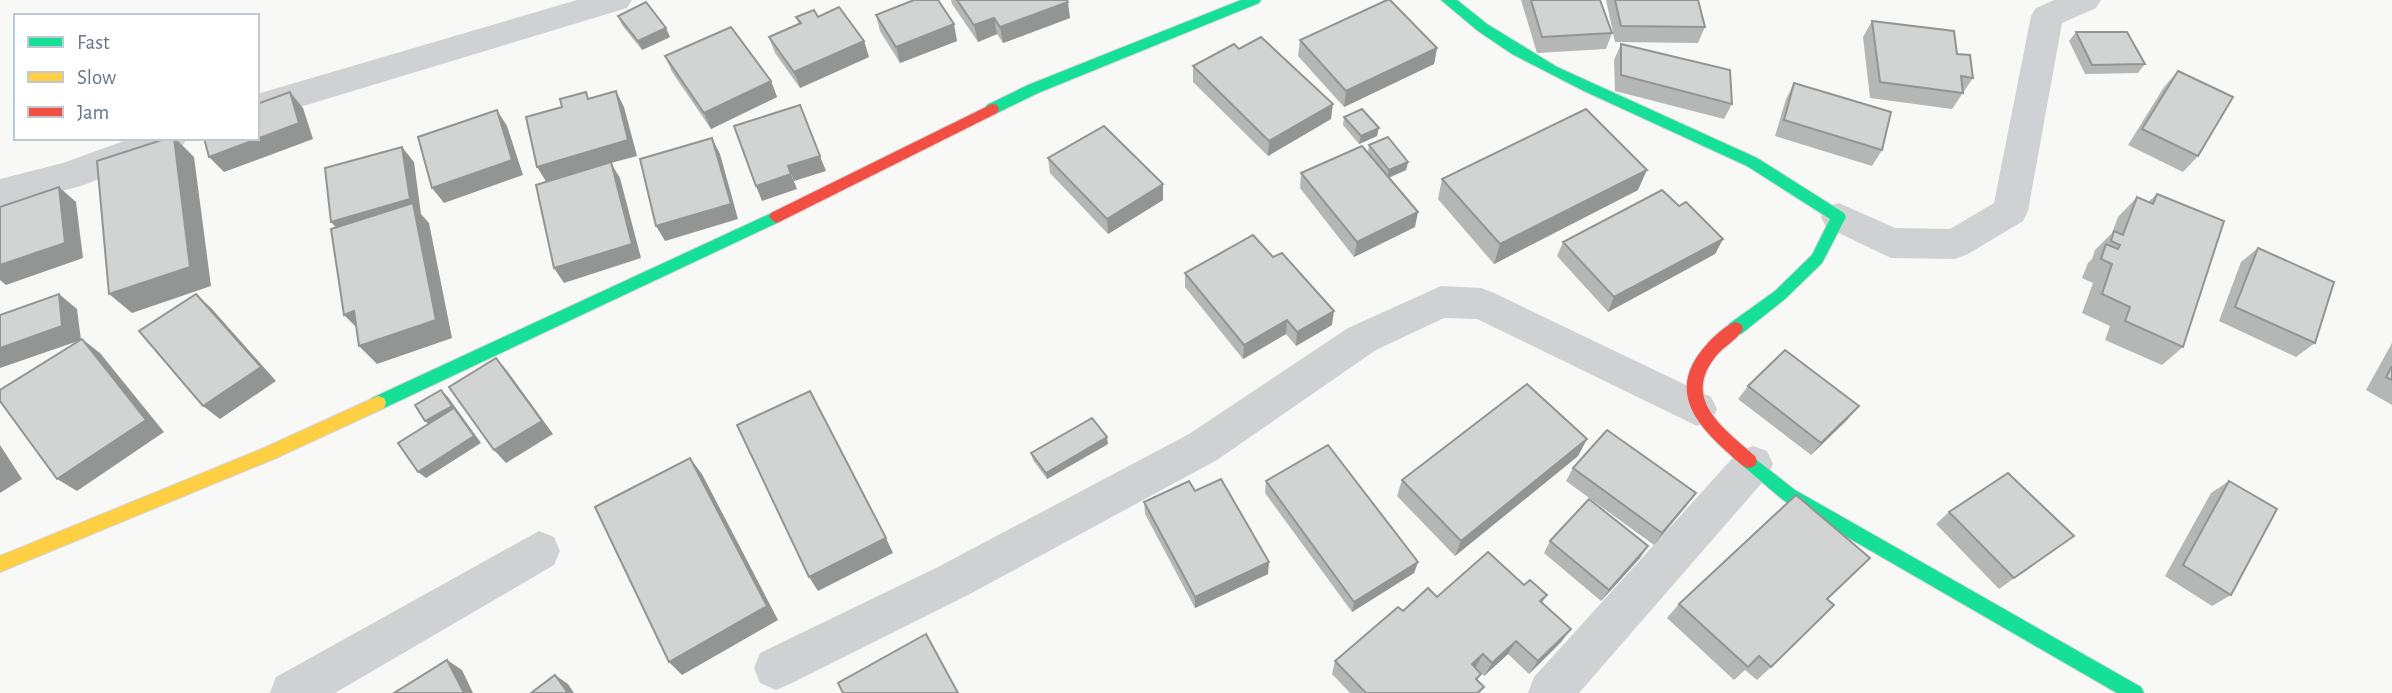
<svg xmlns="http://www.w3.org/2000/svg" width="2392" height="693" font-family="'Alegreya Sans',sans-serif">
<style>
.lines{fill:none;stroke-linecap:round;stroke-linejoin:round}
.fast-casing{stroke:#d3d5d6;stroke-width:2}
.slow-casing{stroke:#d3d5d6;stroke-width:2}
.jam-casing{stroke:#d3d5d6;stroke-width:2}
.street{fill:#d0d1d2;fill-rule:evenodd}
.fast{fill:#16e098;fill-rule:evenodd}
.slow{fill:#ffcf43;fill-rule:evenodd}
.jam{fill:#f24e42;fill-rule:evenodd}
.wall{fill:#b5b6b6}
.shaded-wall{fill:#939494}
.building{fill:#d2d4d4;stroke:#939494;stroke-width:2}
</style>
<rect width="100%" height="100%" fill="#f8f8f7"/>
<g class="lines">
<defs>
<g id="fast">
<polygon points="1241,0 1261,0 1259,3 1038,93 997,113 987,113 985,109 987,105 1028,85"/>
<polygon points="1441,0 1457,0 1487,24 1557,67 1757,158 1844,213 1846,217 1822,263 1785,299 1741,334 1729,334 1727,329 1729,324 1775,291 1812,255 1830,219 1747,166 1584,91 1512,54 1478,31"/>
<polygon points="776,211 783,217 781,221 384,408 378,410 372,408 370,403 372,398"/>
<polygon points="1749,454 1795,490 2141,687 2144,693 2117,693 1783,500 1743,466 1741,461 1743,456"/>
</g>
<polygon id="slow" points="378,396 384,398 386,403 384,408 276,458 0,572 0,556 264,448"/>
<g id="jam">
<polygon points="992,104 997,105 999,109 997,113 781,221 776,223 769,217 771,213"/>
<path d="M 1735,322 L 1741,324 L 1743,329 C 1737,340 1724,346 1716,356 C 1681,399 1723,428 1755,456 L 1757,461 L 1755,466 L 1749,468 L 1743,466 C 1707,434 1663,399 1702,350 C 1710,340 1723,327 1735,322 Z"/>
</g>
</defs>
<use href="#fast" class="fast-casing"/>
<use href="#slow" class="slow-casing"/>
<use href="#jam" class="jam-casing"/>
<g class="street">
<polygon points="577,0 632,0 627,8 257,120 257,94"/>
<polygon points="2054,0 2101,0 2096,8 2062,23 2028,211 2023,221 1968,254 1955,259 1891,258 1826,227 1821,217 1826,207 1839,203 1895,228 1950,229 1994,203 2031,16 2036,8"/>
<polygon points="132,138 187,138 182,147 81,186 0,207 0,179 63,163"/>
<polygon points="1441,286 1481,288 1494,293 1711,397 1717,409 1711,421 1697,426 1477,319 1444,318 1376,350 1217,460 968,595 792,683 776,690 760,683 754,668 760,653 938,567 1189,434 1348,328"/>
<polygon points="1753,446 1767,451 1773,464 1767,477 1579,693 1528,693 1534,677 1739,451"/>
<polygon points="539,531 554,537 560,551 554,565 335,693 270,693 276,677"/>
</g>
<use href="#fast" class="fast"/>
<use href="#slow" class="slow"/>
<use href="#jam" class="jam"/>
</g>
<g class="wall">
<polygon points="951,0 1067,0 1070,18 1003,43 997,34 978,42 952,4"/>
<polygon points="1521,0 1600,0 1612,33 1606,49 1537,53"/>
<polygon points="1606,0 1698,0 1705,27 1698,43 1615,42"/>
<polygon points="876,15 957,41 900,63 880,31"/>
<polygon points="618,16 670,37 642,50 622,25"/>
<polygon points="796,17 818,17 864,41 869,57 800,88 775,53 769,37 799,24"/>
<polygon points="1872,21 1957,54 1973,78 1952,109 1870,98 1863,37"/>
<polygon points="2076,32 2145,64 2138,73 2085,74 2069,41"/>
<polygon points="1300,40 1437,48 1434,64 1344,107 1298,56"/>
<polygon points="1621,44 1732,104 1724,119 1615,91 1614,60"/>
<polygon points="1239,49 1331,119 1268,156 1193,82 1193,66"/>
<polygon points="665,56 771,81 777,97 711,129 672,72"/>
<polygon points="2178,71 2198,156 2183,172 2128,145 2164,87"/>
<polygon points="1794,83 1882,150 1872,166 1775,136 1786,99"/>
<polygon points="1344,117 1377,136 1359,144 1343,125"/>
<polygon points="1369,145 1408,162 1406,170 1389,178 1415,227 1354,257 1300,188 1301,173 1368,153"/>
<polygon points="1048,158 1163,200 1108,234 1050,173"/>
<polygon points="1442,179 1638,190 1494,264 1438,199"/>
<polygon points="2157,194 2183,347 2162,365 2105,340 2110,326 2082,313 2093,283 2082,278 2088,263 2092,259 2095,250 2112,233 2118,217 2137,197 2148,202"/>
<polygon points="1679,206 1723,239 1715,254 1608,312 1557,256 1563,242"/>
<polygon points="2258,248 2315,343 2296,357 2219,321 2241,262"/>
<polygon points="1185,273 1332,325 1296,346 1286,334 1243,359 1185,287"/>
<polygon points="2392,343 2392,405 2366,390"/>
<polygon points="1748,386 1848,419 1811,455 1738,399"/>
<polygon points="1587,439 1578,456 1455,556 1397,496 1402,480"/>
<polygon points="1108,444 1047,479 1033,460 1031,453"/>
<polygon points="1573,468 1687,505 1654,545 1566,481"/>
<polygon points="1266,481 1418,562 1414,573 1352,612 1265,493"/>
<polygon points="2229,481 2231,595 2212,606 2165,576 2211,493"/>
<polygon points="1195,491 1268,574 1195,608 1145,514 1144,502"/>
<polygon points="1949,512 2058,547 1999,589 1936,524"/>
<polygon points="1550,541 1640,558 1601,601 1544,553"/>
<polygon points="1524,585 1547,595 1542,603 1571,629 1561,642 1529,674 1508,654 1484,676 1476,667 1475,668 1481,674 1477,680 1484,687 1480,693 1350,693 1332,674 1335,661 1403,611 1437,597"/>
<polygon points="1827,599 1771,667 1757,680 1745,670 1734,680 1667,618 1679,604"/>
</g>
<g class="shaded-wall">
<polygon points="1068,2 1070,18 1003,43 1000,27"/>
<polygon points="994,18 997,34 978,42 974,25"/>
<polygon points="954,24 957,41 900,63 896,47"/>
<polygon points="666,28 670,37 642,50 638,41"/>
<polygon points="864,41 869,57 800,88 794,72"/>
<polygon points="1437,48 1434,64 1344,107 1346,91"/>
<polygon points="771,81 777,97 711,129 704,113"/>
<polygon points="616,91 624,107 637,156 611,163 620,178 641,258 564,283 554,268 547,183 537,167"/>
<polygon points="290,92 303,108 313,139 224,172 209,157"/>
<polygon points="1333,104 1331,119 1268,156 1269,141"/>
<polygon points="497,110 507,126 523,175 444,203 432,188"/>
<polygon points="1379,128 1377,136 1359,144 1361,136"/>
<polygon points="174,138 175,138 194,157 211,286 132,313 109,294"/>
<polygon points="712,138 720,154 738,219 665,241 656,226"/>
<polygon points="402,147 414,162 421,214 429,223 452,338 377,364 359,346 344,236 331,222"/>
<polygon points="820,156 826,171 794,181 788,166"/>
<polygon points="1408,162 1406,170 1387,178 1389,170"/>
<polygon points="1647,170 1638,190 1494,264 1500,244"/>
<polygon points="791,174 797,189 762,201 756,186"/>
<polygon points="1163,184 1163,200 1108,234 1107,219"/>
<polygon points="59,187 76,202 83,258 6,285 0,280 0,265"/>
<polygon points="1418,212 1415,227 1354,257 1357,242"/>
<polygon points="1723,239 1715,254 1608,312 1614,297"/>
<polygon points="59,294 77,309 81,340 0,368 0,348"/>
<polygon points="196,294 212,309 276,381 220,419 203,406"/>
<polygon points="354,311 362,333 344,315"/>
<polygon points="1334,311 1332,325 1296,346 1297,332"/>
<polygon points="1287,320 1286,334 1243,359 1244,345"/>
<polygon points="82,339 100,353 164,432 77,491 57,479"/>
<polygon points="496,358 508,372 553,434 506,463 494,450"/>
<polygon points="441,390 448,397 481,443 426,478 418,472 433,429 425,421"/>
<polygon points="1859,406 1848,419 1811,455 1821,443"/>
<polygon points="1107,437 1108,444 1047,479 1046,473"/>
<polygon points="1587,439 1578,456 1455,556 1461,541"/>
<polygon points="0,445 22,479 0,493"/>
<polygon points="690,458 702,474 778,620 682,675 669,662"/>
<polygon points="1696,493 1687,505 1654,545 1662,533"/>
<polygon points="886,538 893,553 818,591 809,577"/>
<polygon points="1648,546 1640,558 1601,601 1609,590"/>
<polygon points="1269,562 1268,574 1195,608 1195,597"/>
<polygon points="1418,562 1414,573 1352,612 1354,602"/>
<polygon points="1571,629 1561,642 1529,674 1538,661"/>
<polygon points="1516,641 1508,654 1484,676 1492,663"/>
<polygon points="1483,654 1476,667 1465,677 1472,664"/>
<polygon points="447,660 462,670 473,693 464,693"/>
<polygon points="555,675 568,684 574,693 568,693"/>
</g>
<g class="building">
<polygon points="914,0 938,0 954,24 896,47 876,15"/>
<polygon points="957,0 1067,0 1068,2 1000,27 994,18 974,25"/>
<polygon points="1387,0 1390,0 1437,48 1346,91 1300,40"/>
<polygon points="1531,0 1600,0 1612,33 1542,37"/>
<polygon points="1615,0 1698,0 1705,27 1621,26"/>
<polygon points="646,2 666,28 638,41 618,16"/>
<polygon points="839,7 864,41 794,72 769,37 801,23 796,17 814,10 818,17"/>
<polygon points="1872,21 1954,31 1957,54 1970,55 1973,78 1961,76 1963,93 1880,82"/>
<polygon points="731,27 771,81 704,113 665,56"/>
<polygon points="2076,32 2127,32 2145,64 2092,65"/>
<polygon points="1261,37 1333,104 1269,141 1193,66 1234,44 1239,49"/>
<polygon points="1621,44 1730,70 1732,104 1621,75"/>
<polygon points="2178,71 2233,97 2198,156 2142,129"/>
<polygon points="1794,83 1891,112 1882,150 1784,120"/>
<polygon points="616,91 628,140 537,167 526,117 562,107 560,99 586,92 588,99"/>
<polygon points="290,92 299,123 209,157 204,138 257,138 257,104"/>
<polygon points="800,105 820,156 788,166 791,174 756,186 734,126"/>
<polygon points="1362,109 1379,128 1361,136 1344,117"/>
<polygon points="1586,109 1647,170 1500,244 1442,179"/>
<polygon points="497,110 512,160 432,188 418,137"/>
<polygon points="1104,126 1163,184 1107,219 1048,158"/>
<polygon points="1388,137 1408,162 1389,170 1369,145"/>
<polygon points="168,138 174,138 190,267 109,294 97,161"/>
<polygon points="712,138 731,204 656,226 640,159"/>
<polygon points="1362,146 1418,212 1357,242 1301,173"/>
<polygon points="402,147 410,199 331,222 325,168"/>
<polygon points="611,162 632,244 554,268 536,185"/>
<polygon points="59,187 65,243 0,265 0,207"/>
<polygon points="1662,190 1679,206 1686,202 1723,239 1614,297 1563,242"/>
<polygon points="2157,194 2224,221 2183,347 2125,321 2130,307 2102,294 2112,264 2101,259 2106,244 2118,249 2120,245 2111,241 2114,231 2123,235 2137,197 2153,204"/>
<polygon points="413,203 436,320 359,346 354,311 344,315 331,229"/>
<polygon points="1253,235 1273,257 1282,253 1334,311 1297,332 1287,320 1244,345 1185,273"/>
<polygon points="2258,248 2334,282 2315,343 2235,307"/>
<polygon points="59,294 62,326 0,348 0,315"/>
<polygon points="196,294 261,367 203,406 139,331"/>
<polygon points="82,339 146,420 57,479 0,401 0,390"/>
<polygon points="1785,350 1859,406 1821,443 1748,386"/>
<polygon points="496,358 542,421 494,450 449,387"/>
<polygon points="2392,366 2392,380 2386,377"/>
<polygon points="1527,384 1587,439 1461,541 1402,480"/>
<polygon points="441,390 452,406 425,421 415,405"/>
<polygon points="810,391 886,538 809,577 737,425"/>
<polygon points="454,408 474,436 418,472 398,443"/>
<polygon points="1092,418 1107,437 1046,473 1031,453"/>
<polygon points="1607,430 1696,493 1662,533 1573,468"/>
<polygon points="1328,445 1418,562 1354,602 1266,481"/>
<polygon points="690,458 767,606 669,662 595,507"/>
<polygon points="2008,473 2074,536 2014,578 1949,512"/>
<polygon points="1221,479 1269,562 1195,597 1144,502 1189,481 1195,491"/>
<polygon points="2229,481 2277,509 2231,595 2183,565"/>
<polygon points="1796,495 1870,558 1827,599 1834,605 1771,667 1759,656 1748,667 1679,604"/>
<polygon points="1589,499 1648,546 1609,590 1550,541"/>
<polygon points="1488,552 1524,585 1530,580 1547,595 1540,601 1571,629 1538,661 1516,641 1492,663 1483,654 1472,664 1481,674 1476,679 1484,687 1477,693 1366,693 1335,661 1398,607 1403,611 1428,588 1437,597"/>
<polygon points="926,634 958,693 843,693 838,683"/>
<polygon points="447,660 464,693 394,693"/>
<polygon points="555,675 568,693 531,693"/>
</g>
<rect x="14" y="14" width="245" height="126" fill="#ffffff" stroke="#c1c9d0" stroke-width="2"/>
<rect x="28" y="37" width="35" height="10" fill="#16e098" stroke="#c1c9d0" stroke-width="2"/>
<text x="77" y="49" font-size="21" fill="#657789">Fast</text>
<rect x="28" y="72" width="35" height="10" fill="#ffcf43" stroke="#c1c9d0" stroke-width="2"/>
<text x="77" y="84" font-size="21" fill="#657789">Slow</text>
<rect x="28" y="107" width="35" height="10" fill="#f24e42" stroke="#c1c9d0" stroke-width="2"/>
<text x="77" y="119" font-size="21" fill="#657789">Jam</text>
</svg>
